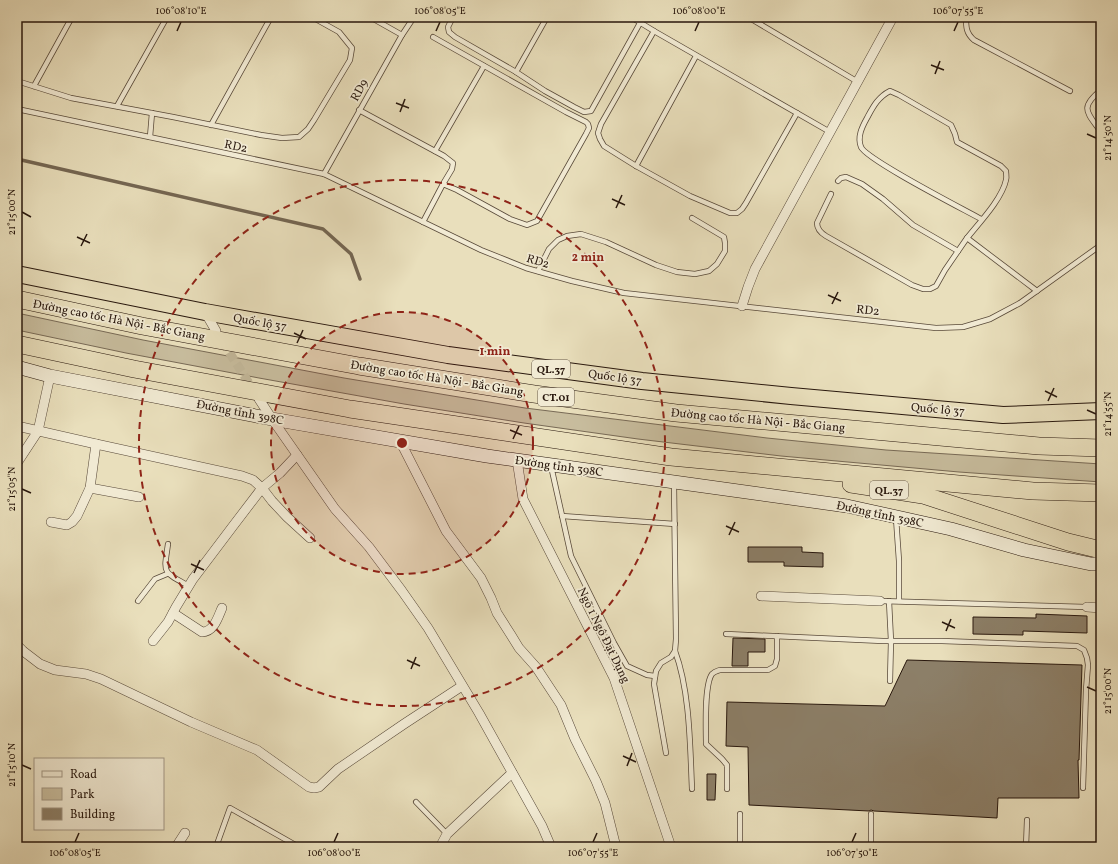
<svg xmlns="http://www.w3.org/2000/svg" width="1118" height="864" font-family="Vollkorn,serif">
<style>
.green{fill:#c8bd9e;stroke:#786a56}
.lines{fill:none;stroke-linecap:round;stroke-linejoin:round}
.stream{stroke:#746652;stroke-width:3.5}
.building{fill:#8c7f68;stroke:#28170d}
.minor-tunnel{stroke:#c2b799;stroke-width:9;stroke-dasharray:9 4.5;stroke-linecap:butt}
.service-casing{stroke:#584939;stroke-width:6}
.minor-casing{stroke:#584939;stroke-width:10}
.secondary-casing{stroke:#28170d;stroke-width:14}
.trunk-casing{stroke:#28170d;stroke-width:18}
.motorway-casing{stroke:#28170d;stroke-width:18}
.service{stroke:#f1ead3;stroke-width:4.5}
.minor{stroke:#f1ead3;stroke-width:9}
.secondary{stroke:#f1ead3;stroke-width:13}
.trunk{stroke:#e9dfbc;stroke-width:16}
.motorway{stroke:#e9dfbc;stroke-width:17}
.ticks{fill:none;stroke:#28170d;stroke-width:1.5}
.ring{fill:none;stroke:#8f2418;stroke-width:2;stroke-dasharray:7 5}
.labels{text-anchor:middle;stroke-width:3.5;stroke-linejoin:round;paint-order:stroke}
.shield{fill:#f1ead3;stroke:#645648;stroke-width:1}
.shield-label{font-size:11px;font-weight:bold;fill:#28170d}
.street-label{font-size:12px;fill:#28170d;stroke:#f1ead3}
.centre{fill:#8f2418;stroke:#f1ead3;stroke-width:2}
.ring-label{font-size:12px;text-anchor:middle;font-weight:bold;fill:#8f2418;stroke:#f1ead3;stroke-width:3.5;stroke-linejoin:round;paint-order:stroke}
.neatline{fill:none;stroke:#28170d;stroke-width:1.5}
.ticks-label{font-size:10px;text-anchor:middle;fill:#28170d}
</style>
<rect width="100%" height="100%" fill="#e9dfbc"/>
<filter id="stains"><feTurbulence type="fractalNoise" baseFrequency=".005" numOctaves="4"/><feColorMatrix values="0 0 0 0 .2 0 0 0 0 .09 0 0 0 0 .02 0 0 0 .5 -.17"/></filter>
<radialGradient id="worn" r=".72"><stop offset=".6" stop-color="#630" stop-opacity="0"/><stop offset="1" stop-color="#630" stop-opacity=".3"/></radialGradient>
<polygon class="green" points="17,313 143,340 344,378 525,408 767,438 886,450 1101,464 1101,482 959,472 781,456 638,439 524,423 404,404 259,378 126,353 17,330"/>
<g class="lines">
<polyline class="stream" points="17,159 323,229 351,254 360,279"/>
</g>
<g class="building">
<polygon points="748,547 802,547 802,552 823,553 823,567 784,566 784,562 748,562"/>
<polygon points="1036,614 1087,616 1087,633 1023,631 1023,635 973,634 973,617 1036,618"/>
<polygon points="733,638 765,639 765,652 748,652 748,666 732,666"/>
<polygon points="907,660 1082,665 1079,760 1078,760 1079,798 998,798 997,818 874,811 871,810 869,811 749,805 748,747 726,746 727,702 885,706"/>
<polygon points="707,774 716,774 715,800 707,800"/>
</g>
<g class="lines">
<polyline class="minor-tunnel" points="222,341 254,391"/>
<defs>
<g id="service">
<polyline points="370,17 402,35"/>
<polyline points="453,17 448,27 449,32 455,37 516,72 545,91 574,107 584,112 591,111 640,23"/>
<polyline points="631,17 654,31 830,132"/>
<polyline points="748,17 858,82"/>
<path d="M 966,17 C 966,27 966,33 974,40 L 1070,91"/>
<polyline points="654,31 601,124 598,133 600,139 604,146 636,166 690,196 730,213 737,213 742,209 746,203 797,113"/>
<polyline points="516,72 547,17"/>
<polyline points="17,81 71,98 173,117 261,135 282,138 299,137 308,129 314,120 350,60 352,48 339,32 312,17"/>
<polyline points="34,86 72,17"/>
<path d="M 1101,90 C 1079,108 1087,112 1101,132"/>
<polyline points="117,106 167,17"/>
<polyline points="17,109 324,174 481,250 526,268 572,281 624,293 936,328 963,327 990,319 1020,303 1101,245"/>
<polyline points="359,110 444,156 453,163 452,169 443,184"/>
<polyline points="211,125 271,17"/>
<polyline points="150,137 152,113"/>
<polyline points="435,151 484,66"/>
<polyline points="636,166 696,56"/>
<polyline points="324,174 402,35 414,17"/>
<polyline points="838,181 841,178 846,177 862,184 883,199 913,225 958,251"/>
<path d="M 831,194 L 817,223 C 817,229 821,233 826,236 L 912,285 L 923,289 L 930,289 L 936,286 L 945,270 L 967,238 L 1037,291"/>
<polyline points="423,222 443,184 457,190 510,219 527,225 537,221 586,134 589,128 588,124 586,122 566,112 433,37"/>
<path d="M 967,238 C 979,223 1002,199 1006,180 C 1007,177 1006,174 1006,171 L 1001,166 L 957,142 L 955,134 L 951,125 L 899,95 L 890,91 C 878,97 873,107 867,118 C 862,127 857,137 861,147 C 867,160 963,209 981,219"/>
<polyline points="538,271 549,249 558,240 567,236 581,234 606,242 656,265 677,272 695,274 709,271 717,264 725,251 725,243 724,237 692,218"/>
<polyline points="551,466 571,556 614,643 627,666 647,675 655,676"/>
<polyline points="562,516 675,524"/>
<polyline points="896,518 899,561 899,601"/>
<path d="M 168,544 C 164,573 161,571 189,586"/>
<polyline points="138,601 155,579 167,574"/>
<polyline points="880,601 1087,607"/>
<polyline points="889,601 891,641 890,681"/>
<polyline points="726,634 883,641 942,641 1077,646 1084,650 1087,658 1088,665 1086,690 1083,788"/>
<path d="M 675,651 C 690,691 690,746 692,789"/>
<polyline points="666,753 654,684 656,671 661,663 671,657 675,651 676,639 674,484"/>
<path d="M 727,789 L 727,765 L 722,759 L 706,744 C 706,729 704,685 712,674 C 715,671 717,671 720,670 L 768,670 L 775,666 L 777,659 L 777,636"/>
<polyline points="416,802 447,834"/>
<polyline points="871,814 871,847"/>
<polyline points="216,847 230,808 299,847"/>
<polyline points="740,847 740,814"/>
<polyline points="1026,847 1027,820"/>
</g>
<g id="minor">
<polyline points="742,306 748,287 755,269 893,17"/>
<polyline points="205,312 216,331"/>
<polyline points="259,399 272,419 335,509 369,547 402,591 428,628 479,713 542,826 551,847"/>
<polyline points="17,426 96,444 242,476 253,480 262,488 272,501 287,517 310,538"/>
<polyline points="400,441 446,531 481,578 491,598 497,613 511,635 519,648 536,667 561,705 575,739 596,781 605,803 616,847"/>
<polyline points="517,460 523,499 614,678 671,847"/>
<polyline points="17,463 38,431 50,376"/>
<polyline points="90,488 139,497"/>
<polyline points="51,522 67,525 72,522 77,516 90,488 96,444"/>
<polyline points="761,596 880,601"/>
<polyline points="1087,607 1101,608"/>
<path d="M 173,613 L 202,632 C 214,632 218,617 222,608"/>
<polyline points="153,641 168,622 176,607 193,579 233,526 262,488 280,473 297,455"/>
<polyline points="17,645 23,651 40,664 55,670 86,674 101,679 191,722 257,750 309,787 314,788 319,787 338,769 404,724 462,686"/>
<polyline points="176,847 185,833"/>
<polyline points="440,847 447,834 512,773"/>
</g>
<polyline id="secondary" points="17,367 50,376 272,419 487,456 847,506 951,529 1024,550 1091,564 1101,564"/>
<polyline id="trunk" points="17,274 205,312 448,355 642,381 791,396 1003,415 1101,411"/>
<g id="motorway">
<polyline points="17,299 142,326 359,366 534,394 676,413 1039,446 1101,448"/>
<polyline points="17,344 134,369 350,409 671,457 1033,491 1101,493"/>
<polyline points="851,484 923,495 1068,542 1101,550"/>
</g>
</defs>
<use href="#service" class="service-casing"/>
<use href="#minor" class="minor-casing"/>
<use href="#secondary" class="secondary-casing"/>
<use href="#trunk" class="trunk-casing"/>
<use href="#motorway" class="motorway-casing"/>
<use href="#service" class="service"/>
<use href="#minor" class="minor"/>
<use href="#secondary" class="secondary"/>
<use href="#trunk" class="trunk"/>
<use href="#motorway" class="motorway"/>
</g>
<path class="ticks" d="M 177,31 L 181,22M 436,31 L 440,22M 695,31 L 699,22M 954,31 L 958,22M 931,65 L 944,70M 935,74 L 940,61M 396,103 L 409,108M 400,112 L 405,99M 1087,134 L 1096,138M 612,199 L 625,205M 616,208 L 622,195M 22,212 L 31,217M 77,237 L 90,243M 81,246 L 87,234M 828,295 L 841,301M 832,304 L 838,292M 294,333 L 306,339M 297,343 L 303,330M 1045,391 L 1057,397M 1048,401 L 1054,388M 1087,410 L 1096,414M 510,430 L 522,435M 513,439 L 519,426M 22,489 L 31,493M 726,526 L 739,532M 729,535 L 735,522M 191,564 L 204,570M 194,573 L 200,560M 942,622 L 955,628M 946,631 L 951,619M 407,660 L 420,666M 411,669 L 416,657M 1087,687 L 1096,691M 623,756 L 636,762M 22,765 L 31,769M 627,766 L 632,753M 75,842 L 79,833M 334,842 L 338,833M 593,842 L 597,833M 852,842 L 856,833"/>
<circle cx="402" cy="443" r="131" fill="#8f2418" fill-opacity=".12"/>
<g class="ring">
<circle cx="402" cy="443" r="131"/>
<circle cx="402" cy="443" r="263"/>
</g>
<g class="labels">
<g class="shield">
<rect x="532" y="360" width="38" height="18" rx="3"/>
<rect x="538" y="388" width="36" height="18" rx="3"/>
<rect x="870" y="481" width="38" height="18" rx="3"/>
</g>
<g class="shield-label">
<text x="551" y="373">QL.37</text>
<text x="556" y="401">CT.01</text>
<text x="889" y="494">QL.37</text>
</g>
<g class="street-label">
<text transform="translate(359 90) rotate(-61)" y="4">RD9</text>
<text transform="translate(236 146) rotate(12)" y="4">RD2</text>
<text transform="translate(538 261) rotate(17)" y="4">RD2</text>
<text transform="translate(868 310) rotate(6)" y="4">RD2</text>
<text transform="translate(119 320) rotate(11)" y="4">Đường cao tốc Hà Nội - Bắc Giang</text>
<text transform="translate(260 322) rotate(10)" y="4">Quốc lộ 37</text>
<text transform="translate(615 377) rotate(8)" y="4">Quốc lộ 37</text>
<text transform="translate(437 378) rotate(9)" y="4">Đường cao tốc Hà Nội - Bắc Giang</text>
<text transform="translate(938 409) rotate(5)" y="4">Quốc lộ 37</text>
<text transform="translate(240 412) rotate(11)" y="4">Đường tỉnh 398C</text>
<text transform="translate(758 420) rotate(5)" y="4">Đường cao tốc Hà Nội - Bắc Giang</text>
<text transform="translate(559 466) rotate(8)" y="4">Đường tỉnh 398C</text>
<text transform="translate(880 514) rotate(12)" y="4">Đường tỉnh 398C</text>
<text transform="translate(604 635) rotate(64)" y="4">Ngõ 1 Ngô Đạt Dụng</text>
</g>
</g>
<circle cx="402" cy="443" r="6" class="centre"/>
<g class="ring-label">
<text x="588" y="261">2 min</text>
<text x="495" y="355">1 min</text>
</g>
<rect width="1118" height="864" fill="none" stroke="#e9dfbc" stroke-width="44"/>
<rect x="34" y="758" width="130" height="72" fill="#f1ead3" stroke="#a19684"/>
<rect x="42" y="771" width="20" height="6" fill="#f1ead3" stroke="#a19684"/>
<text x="70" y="778" font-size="12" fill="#28170d">Road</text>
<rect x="42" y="788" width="20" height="12" fill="#c8bd9e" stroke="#a19684"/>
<text x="70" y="798" font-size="12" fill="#28170d">Park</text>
<rect x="42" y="808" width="20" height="12" fill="#8c7f68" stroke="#a19684"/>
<text x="70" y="818" font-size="12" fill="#28170d">Building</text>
<rect x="22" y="22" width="1074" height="820" class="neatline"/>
<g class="ticks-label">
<text x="181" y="14">106°08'10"E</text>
<text x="440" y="14">106°08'05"E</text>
<text x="699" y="14">106°08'00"E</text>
<text x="958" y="14">106°07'55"E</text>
<text transform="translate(1107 138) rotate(-90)" y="4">21°14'50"N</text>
<text transform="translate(11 212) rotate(-90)" y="4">21°15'00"N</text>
<text transform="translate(1107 414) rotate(-90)" y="4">21°14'55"N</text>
<text transform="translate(11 489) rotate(-90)" y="4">21°15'05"N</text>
<text transform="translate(1107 691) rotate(-90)" y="4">21°15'00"N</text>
<text transform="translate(11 765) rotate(-90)" y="4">21°15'10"N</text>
<text x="75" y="856">106°08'05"E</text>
<text x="334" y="856">106°08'00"E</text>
<text x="593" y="856">106°07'55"E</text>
<text x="852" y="856">106°07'50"E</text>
</g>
<rect width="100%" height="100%" filter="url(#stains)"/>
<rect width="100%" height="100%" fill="url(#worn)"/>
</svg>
